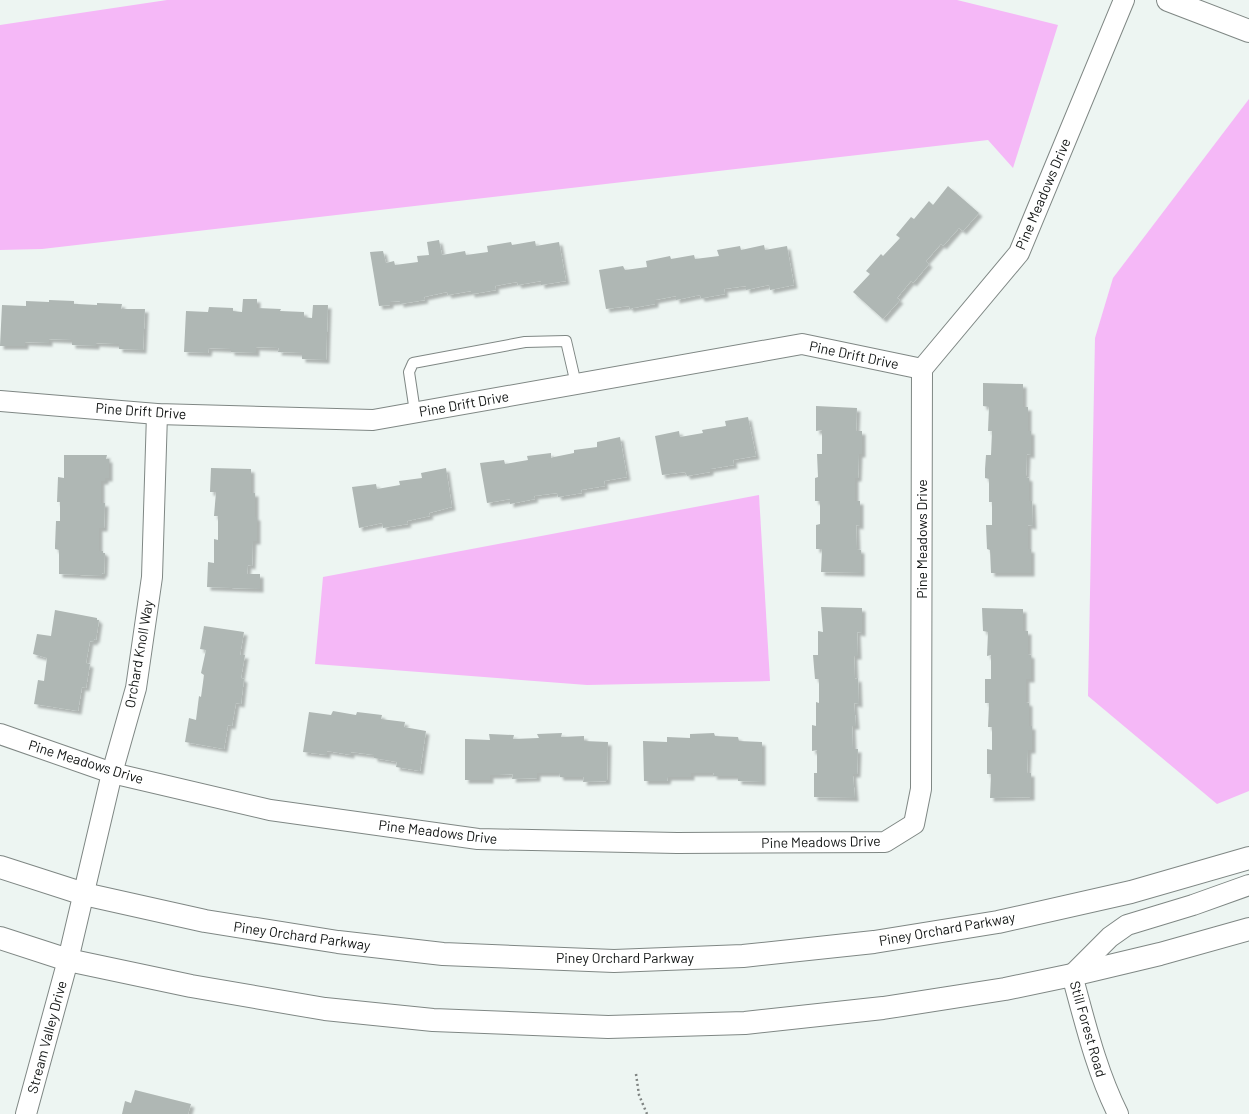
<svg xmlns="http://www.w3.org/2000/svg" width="1249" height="1114" font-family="Barlow,sans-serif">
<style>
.green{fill:#f5b8f7}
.building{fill:#afb7b4;filter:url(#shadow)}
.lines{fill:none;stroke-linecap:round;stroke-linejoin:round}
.lane-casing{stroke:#7f8784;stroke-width:12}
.street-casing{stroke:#7f8784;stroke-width:22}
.secondary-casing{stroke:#7f8784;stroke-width:24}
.path{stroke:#7f8482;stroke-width:2.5;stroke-dasharray:2 3;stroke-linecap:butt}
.lane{stroke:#fff;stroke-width:10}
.street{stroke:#fff;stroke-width:20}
.secondary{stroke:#fff;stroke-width:22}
.labels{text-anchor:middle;stroke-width:3.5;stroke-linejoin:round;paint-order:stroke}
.street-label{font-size:14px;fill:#121514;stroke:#fff}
</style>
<defs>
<filter id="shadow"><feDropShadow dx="3.5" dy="3.5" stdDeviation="1" flood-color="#0004"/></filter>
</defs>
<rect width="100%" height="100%" fill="#edf5f2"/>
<g class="green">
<polygon points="167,0 957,0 1058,25 1013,168 988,140 42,249 0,250 0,25"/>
<polygon points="1249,99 1249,791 1217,804 1088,696 1095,338 1113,278"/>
<polygon points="759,495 770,681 587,685 315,664 323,577"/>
</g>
<g class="building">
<polygon points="948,186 979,213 963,231 959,228 943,246 941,244 926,261 929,264 913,283 911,281 897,298 900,300 883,319 853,292 870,274 866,271 881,254 883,256 900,238 896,235 911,217 914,219 929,201 933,205"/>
<polygon points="439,240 442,255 465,251 466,255 488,252 487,246 511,242 512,245 535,241 536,246 559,242 566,281 541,285 541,281 518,285 517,282 495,286 496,290 479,293 471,294 471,291 448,295 447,292 424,297 425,300 400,304 400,301 390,302 390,305 379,306 370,252 383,251 386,263 394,261 395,265 418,262 417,256 429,255 427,242"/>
<polygon points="764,245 765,250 787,246 794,285 770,290 769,285 746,290 746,286 724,289 725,294 703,298 701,298 700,295 676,300 676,296 655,300 655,304 633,308 630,309 629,306 606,309 599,270 623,266 625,270 647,267 646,261 670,256 671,259 694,255 695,259 719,256 717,250 740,246 741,250"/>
<polygon points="243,299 257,299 257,308 281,309 280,311 304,312 304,317 312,318 313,305 328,305 326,360 302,359 302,353 281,352 278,352 279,348 256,347 256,353 231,352 231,349 209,348 208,353 184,352 186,311 208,312 209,307 233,308 233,311 242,312"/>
<polygon points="49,300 74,301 74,304 77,304 97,305 97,303 122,304 121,309 145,309 143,350 119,349 119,344 115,344 96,343 96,346 72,345 72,340 49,339 49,343 25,342 25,346 0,346 2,305 26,306 26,301 49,302"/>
<polygon points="983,383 1023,384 1023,407 1028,407 1028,431 1031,431 1031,455 1027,454 1026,476 1026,477 1029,478 1029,501 1032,501 1033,526 1028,525 1028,549 1031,549 1031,573 991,573 990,550 987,549 986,525 992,525 992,502 989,502 989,479 985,478 985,469 986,455 991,455 992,431 988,431 989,407 983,406"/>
<polygon points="816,406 857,408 856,431 862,431 862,454 859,454 858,478 855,478 855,501 860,501 860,526 856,525 857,549 861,550 861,573 821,572 822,549 816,549 816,525 820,524 820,501 815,501 815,478 818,477 817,454 822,454 822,430 816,431"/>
<polygon points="748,417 756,456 733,460 734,465 710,469 710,472 687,476 685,472 662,475 655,436 679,431 680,437 703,433 702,430 726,426 725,421"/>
<polygon points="620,437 627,477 604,481 605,486 581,490 582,493 558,497 557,493 534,496 535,499 510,504 510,499 487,503 480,463 504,460 505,464 528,460 527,456 551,453 551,458 554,457 574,453 574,450 597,447 597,442"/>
<polygon points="64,455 107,455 106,459 109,459 109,478 105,478 105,481 101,481 101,503 105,503 104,528 99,528 99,551 103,551 103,553 105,553 104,574 102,573 102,576 59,574 59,550 55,549 55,546 56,521 60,521 60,502 57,502 58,477 64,478"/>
<polygon points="211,468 251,469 251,493 255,493 255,517 257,517 257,541 253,541 252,566 248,565 247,574 260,574 260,589 207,587 208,562 214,563 214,539 218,540 218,516 214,516 216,492 210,492"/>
<polygon points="446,468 452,507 429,513 430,516 407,521 408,524 383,528 382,523 359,528 352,487 376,484 377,489 400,485 399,481 422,478 421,473"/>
<polygon points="821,607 862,608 862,633 857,632 858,656 854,656 855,679 858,678 859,704 854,703 856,726 852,726 853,749 858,749 857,774 853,774 853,776 855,798 814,797 814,773 817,773 817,750 812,751 812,725 816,726 816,702 819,703 819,679 815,679 813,655 818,655 818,631 823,632"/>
<polygon points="982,608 1023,609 1023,631 1028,631 1028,654 1031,655 1031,679 1026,679 1026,702 1029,703 1029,726 1032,726 1032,750 1028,750 1027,773 1031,773 1031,797 990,798 991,774 987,774 987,749 992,750 992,727 988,727 989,703 985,703 985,679 991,679 991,655 987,656 988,632 983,631"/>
<polygon points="55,610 97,618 97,620 99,620 96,640 94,639 94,642 90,641 86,663 90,664 86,688 82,687 78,711 34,704 38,680 44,681 47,658 33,654 37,634 51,636"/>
<polygon points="204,626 244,632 240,655 245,655 241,678 244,679 241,704 236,703 232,726 228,725 224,749 185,742 189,718 196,720 199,696 201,697 204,675 201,673 206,650 200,649"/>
<polygon points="333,711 356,715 357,712 382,715 381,719 405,722 404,727 426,731 420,771 396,767 397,762 374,758 374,755 351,752 351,755 327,751 327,755 303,752 309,712 331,715"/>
<polygon points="562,733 561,737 584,736 584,741 608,742 607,781 583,782 584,777 560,777 559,773 537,773 537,778 512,779 513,774 498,775 490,775 490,780 465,780 465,739 490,740 489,734 514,735 513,739 539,738 537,734"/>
<polygon points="714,733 715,736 738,737 739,741 762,742 762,782 738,781 738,776 713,776 714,773 691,773 691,777 668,777 667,781 644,781 643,741 667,742 667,737 690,738 690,734"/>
<polygon points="135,1090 191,1104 188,1114 122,1114 125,1101 131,1103"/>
</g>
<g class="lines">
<defs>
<polyline id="lane" points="415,412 409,372 413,363 525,342 566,341 576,384"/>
<g id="street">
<polyline points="0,401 157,414 373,420 802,344 922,369"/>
<polyline points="0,734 112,773 270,810 478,839 677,843 885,842 914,824 921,789 922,369 1019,253 1124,0"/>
<polyline points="26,1114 68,960 112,773 136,688 152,577 157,414"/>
<path d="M 1118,1114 C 1096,1070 1085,1022 1072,975 L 1110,937 L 1127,925 L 1193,905 L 1249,885"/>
</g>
<g id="secondary">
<polyline points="1168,0 1249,31"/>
<polyline points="0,867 84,894 205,921 338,942 443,954 614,961 743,956 874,942 998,922 1131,892 1249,858"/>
<polyline points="0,938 68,960 191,986 325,1009 433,1020 608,1027 745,1023 883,1008 1005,989 1072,975 1160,954 1249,929"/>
</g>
</defs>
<use href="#lane" class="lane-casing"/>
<use href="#street" class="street-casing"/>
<use href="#secondary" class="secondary-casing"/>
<polyline class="path" points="636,1074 639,1095 647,1114"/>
<use href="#lane" class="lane"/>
<use href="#street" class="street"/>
<use href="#secondary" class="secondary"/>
</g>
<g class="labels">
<g class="street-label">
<text transform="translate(1043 194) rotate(-67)" y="5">Pine Meadows Drive</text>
<text transform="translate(854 355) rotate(12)" y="5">Pine Drift Drive</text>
<text transform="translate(464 404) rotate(-10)" y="5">Pine Drift Drive</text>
<text transform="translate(141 411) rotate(4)" y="5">Pine Drift Drive</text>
<text transform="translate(922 539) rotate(-90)" y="5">Pine Meadows Drive</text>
<text transform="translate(139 654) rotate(-80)" y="5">Orchard Knoll Way</text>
<text transform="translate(86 762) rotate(17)" y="5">Pine Meadows Drive</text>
<text transform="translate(438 832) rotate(7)" y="5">Pine Meadows Drive</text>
<text transform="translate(821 842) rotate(-1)" y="5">Pine Meadows Drive</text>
<text transform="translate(947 929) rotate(-10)" y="5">Piney Orchard Parkway</text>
<text transform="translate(302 936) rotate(8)" y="5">Piney Orchard Parkway</text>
<text x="625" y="963">Piney Orchard Parkway</text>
<text transform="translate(1088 1029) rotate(74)" y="5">Still Forest Road</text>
<text transform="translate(47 1037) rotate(-75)" y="5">Stream Valley Drive</text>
</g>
</g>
</svg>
